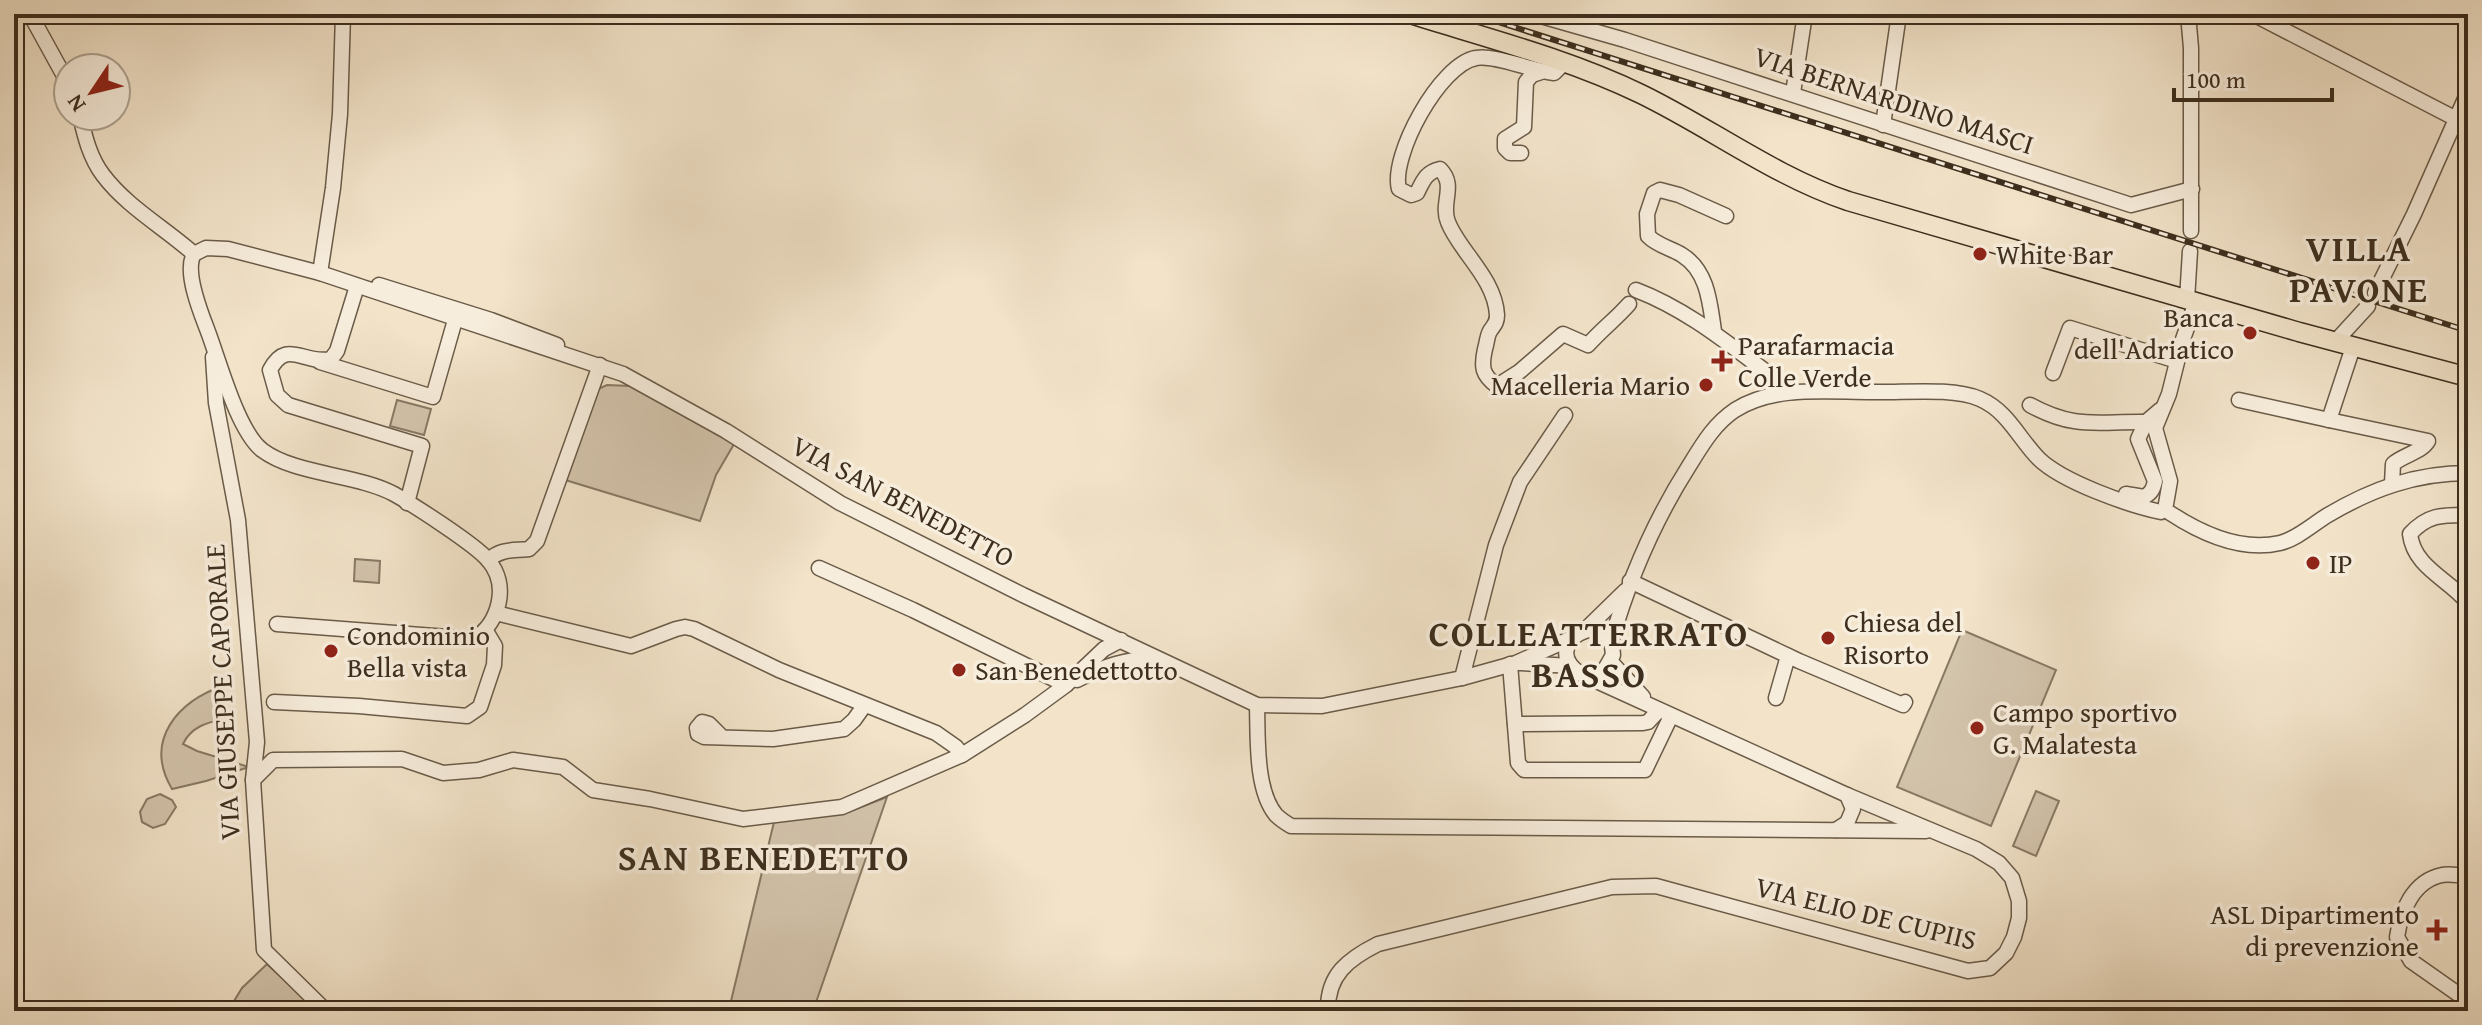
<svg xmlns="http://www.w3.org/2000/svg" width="2482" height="1025" font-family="'Gentium Book Plus',serif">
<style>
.green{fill:#d3c4ac;stroke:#887964;stroke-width:2}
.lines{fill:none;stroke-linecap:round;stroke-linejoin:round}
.minor-casing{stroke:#6a5b48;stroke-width:17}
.major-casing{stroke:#3d2e1d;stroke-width:21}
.minor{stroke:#f7eddc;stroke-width:14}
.major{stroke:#f2e3c9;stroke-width:18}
.rail-casing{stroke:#3d2e1d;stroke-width:6}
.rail{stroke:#f7eddc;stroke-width:3;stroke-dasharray:9;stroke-linecap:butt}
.poi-dot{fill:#8f2418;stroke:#f7eddc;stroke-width:3}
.labels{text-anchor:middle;stroke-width:7;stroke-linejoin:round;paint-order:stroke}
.street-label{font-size:28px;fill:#3d2e1d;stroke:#f7eddc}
.poi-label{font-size:28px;fill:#3d2e1d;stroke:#f7eddc;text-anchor:start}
.district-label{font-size:36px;font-weight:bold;letter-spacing:2px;fill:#3d2e1d;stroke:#f7eddc}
</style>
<rect width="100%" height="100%" fill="#f2e3c9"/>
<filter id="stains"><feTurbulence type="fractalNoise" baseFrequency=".0025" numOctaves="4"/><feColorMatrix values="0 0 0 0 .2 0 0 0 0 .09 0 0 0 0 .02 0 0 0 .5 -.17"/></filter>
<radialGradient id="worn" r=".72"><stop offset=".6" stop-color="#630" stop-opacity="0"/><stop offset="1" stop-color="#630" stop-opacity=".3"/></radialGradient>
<g class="green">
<polygon points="607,385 631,386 734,444 716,475 700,521 562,479 598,389"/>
<polygon points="397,400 431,409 424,435 390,426"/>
<polygon points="355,559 380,561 379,583 354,581"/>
<polygon points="1962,630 2056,670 1991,826 1897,787"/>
<path d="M 225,685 L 225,719 C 207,722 191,727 183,744 L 197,751 L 249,767 L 206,781 L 172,789 C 143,740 178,701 225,685 Z"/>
<polygon points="2036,791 2059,801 2036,856 2013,846"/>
<polygon points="160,794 172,800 176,807 165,824 153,828 142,822 140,812 147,799"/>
<polygon points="887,797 813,1011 764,1011 731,1001 774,822 846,813"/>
<polygon points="267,964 318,1011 228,1011 242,988"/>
</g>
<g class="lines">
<defs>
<g id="minor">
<polyline points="30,14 68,83"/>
<polyline points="1534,14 1625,40 2131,205 2192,189"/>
<polyline points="2188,14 2191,48 2191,231"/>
<polyline points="2253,14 2468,125"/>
<path d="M 1563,64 L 1554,73 C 1532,71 1494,54 1476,58 C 1440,64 1390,156 1399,189 L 1411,195 L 1417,193 C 1423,181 1426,172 1440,169 C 1457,186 1440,203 1448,222 C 1459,251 1495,278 1497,315 C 1497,323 1494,325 1490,331 C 1487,336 1487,343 1485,349 C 1481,367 1482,375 1497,386 L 1519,372 L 1563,334 L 1588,345 C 1601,330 1616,319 1629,304"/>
<polyline points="1793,93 1805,14"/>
<path d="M 80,116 C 85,137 90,158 103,175 C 127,207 165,228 194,254"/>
<polyline points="1883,125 1899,14"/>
<polyline points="1521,153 1510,153 1505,148 1505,139 1524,127 1526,82 1532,75 1541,72"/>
<polyline points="320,273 333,188 340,114 343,14"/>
<polyline points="379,285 491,320 557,345"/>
<path d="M 357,286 L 337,351 L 331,359 C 303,365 287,338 270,370 L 277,395 L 288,405 L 422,446 L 407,503"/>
<path d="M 1636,290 C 1696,313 1742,356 1794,392"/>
<polyline points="2375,293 2414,214 2468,92"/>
<polyline points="2187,300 2190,251"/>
<path d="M 1714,331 C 1710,304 1708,271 1682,255 C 1671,248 1658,246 1648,236 L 1647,214 L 1654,193 L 1660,190 L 1679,195 L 1726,216"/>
<polyline points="2335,342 2368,306"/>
<path d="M 2353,347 L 2329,420 L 2428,441 C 2422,452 2403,455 2393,464 L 2392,484"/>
<polyline points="213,357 216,403 238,520 257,742 253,780 264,950 326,1011"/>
<polyline points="320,362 433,397 455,320"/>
<polyline points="2053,373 2070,328 2177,361"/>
<polyline points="2239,400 2329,420"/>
<path d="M 2030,405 C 2076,430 2097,421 2146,422"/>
<path d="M 2126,494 L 2144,497 C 2151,493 2153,490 2155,481 L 2138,439 L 2146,422 L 2160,410"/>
<polyline points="2166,504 2170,481 2155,428 2169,394 2182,342 2196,302"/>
<path d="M 2170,513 C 2202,534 2241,552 2280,543 C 2297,539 2313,524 2328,515 C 2372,489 2416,473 2468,473"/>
<path d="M 2468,515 C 2443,515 2428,514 2410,534 C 2414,568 2449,579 2468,603"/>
<path d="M 488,560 C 503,548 512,551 529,549 L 537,541 L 600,365"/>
<polyline points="819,568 913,610 1066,685"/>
<polyline points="1630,581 1799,661 1903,705 1905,702"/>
<polyline points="496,613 631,646 676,629 685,627 694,629 779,670 936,733 956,747 962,755"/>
<path d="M 277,624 L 474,639 C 499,623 510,585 488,560 C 476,545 412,504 394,494 C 357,474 295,475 262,450 C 237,430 219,360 207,329 C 200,311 184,271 194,254 L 206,248 L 228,249 L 320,273 L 623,374 L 726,431 L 840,503 L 1023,595 L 1257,705 L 1322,706 L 1462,678 L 1516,663 L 1572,638"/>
<polyline points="1585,630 1625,591"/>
<path d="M 1611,642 C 1629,579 1654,521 1689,466 C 1702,445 1714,424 1735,410 C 1775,385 1827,392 1872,392 C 1903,393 1952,387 1980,399 C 2008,411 2019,439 2039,459 C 2063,482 2128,505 2161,512"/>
<polyline points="1611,662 1643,697"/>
<polyline points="1520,663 1571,666"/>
<polyline points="1510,664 1518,763 1524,770 1645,770 1671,716"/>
<polyline points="1462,678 1496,545 1520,482 1565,415"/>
<path d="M 1077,680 C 1104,666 1125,659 1156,658"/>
<polyline points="1776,698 1788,656"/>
<polyline points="274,702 359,706 467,716 480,707 494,665 495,646 486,631"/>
<path d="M 1257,705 C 1258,736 1255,790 1276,815 C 1280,819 1286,823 1291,826 L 1926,831"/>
<polyline points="1515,724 1643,723 1648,722 1659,710"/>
<polyline points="722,737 709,724 702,722 697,728 698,734 704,737 773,739 844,729 854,720 864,706"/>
<polyline points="253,780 273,760 402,759 443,773 479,770 513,760 563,767 593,790 650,799 743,819 842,807 962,755 1025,715 1066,685 1104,649 1121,640"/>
<polyline points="1836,830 1847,823 1853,809 1847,795"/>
<path d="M 2468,876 C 2460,876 2450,873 2442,875 C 2413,881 2401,911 2397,937 L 2411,961 L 2468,1001"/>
<path d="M 1328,1011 C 1327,975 1348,959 1378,944 L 1612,887 L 1656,886 L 1968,971 L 1990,968 L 2006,953 L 2014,937 L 2019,918 L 2019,901 L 2012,878 L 1999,863 L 1976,849 L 1847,795 L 1581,674 C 1535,645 1611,602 1613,655 L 1604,671 L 1587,676"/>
</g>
<path id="major" d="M 1410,14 C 1487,38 1569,59 1641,94 C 1711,128 1774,176 1848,201 L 2299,332 L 2468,377"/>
</defs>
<use href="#minor" class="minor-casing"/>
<use href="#major" class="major-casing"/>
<use href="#minor" class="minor"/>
<use href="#major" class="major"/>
<defs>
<polyline id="rail" points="1473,14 2468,331"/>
</defs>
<use href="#rail" class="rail-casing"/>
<use href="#rail" class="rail"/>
</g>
<g class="poi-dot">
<circle cx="1980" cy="254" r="8"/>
<circle cx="2250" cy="333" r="8"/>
<path d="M1718 349h8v8h8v8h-8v8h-8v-8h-8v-8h8z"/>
<circle cx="1706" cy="385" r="8"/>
<circle cx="2313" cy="563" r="8"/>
<circle cx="1828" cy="638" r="8"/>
<circle cx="331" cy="651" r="8"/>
<circle cx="959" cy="670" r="8"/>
<circle cx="1977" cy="728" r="8"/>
<path d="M2433 918h8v8h8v8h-8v8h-8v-8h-8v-8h8z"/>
</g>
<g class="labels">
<g class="street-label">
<text transform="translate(1894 100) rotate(18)" y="10">VIA BERNARDINO MASCI</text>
<text transform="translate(903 501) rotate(28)" y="10">VIA SAN BENEDETTO</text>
<text transform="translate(222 692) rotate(-93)" y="10">VIA GIUSEPPE CAPORALE</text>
<text transform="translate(1866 913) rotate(14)" y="10">VIA ELIO DE CUPIIS</text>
</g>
<g class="poi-label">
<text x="1996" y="264">White Bar</text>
<text x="2234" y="327" text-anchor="end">Banca<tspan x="2234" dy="32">dell'Adriatico</tspan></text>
<text x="1738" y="355">Parafarmacia<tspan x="1738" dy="32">Colle Verde</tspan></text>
<text x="1690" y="395" text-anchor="end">Macelleria Mario</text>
<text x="2329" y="573">IP</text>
<text x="1844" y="632">Chiesa del<tspan x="1844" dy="32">Risorto</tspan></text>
<text x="347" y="645">Condominio<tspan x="347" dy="32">Bella vista</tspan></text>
<text x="975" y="680">San Benedettotto</text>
<text x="1993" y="722">Campo sportivo<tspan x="1993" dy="32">G. Malatesta</tspan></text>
<text x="2419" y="924" text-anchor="end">ASL Dipartimento<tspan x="2419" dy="32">di prevenzione</tspan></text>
</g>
<g class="district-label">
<text x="2359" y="261">VILLA<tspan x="2359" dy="41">PAVONE</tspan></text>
<text x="1589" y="646">COLLEATTERRATO<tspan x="1589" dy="41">BASSO</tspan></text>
<text x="764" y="870">SAN BENEDETTO</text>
</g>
</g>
<rect width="2482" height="1025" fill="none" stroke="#f2e3c9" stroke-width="48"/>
<rect x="16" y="16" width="2450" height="993" fill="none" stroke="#3d2e1d" stroke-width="4"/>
<rect x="24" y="24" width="2434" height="977" fill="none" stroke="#3d2e1d" stroke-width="2"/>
<g transform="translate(92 92) rotate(235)"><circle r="38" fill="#f7eddc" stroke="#ada190" stroke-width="2"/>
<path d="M0-6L14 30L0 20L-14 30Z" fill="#8f2418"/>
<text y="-12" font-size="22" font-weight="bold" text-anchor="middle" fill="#3d2e1d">N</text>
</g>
<path d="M2174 88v12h158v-12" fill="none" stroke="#3d2e1d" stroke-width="4"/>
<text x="2186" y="88" font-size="24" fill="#3d2e1d" stroke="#f7eddc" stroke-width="6" paint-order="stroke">100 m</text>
<rect width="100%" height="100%" filter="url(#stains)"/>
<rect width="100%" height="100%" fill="url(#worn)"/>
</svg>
